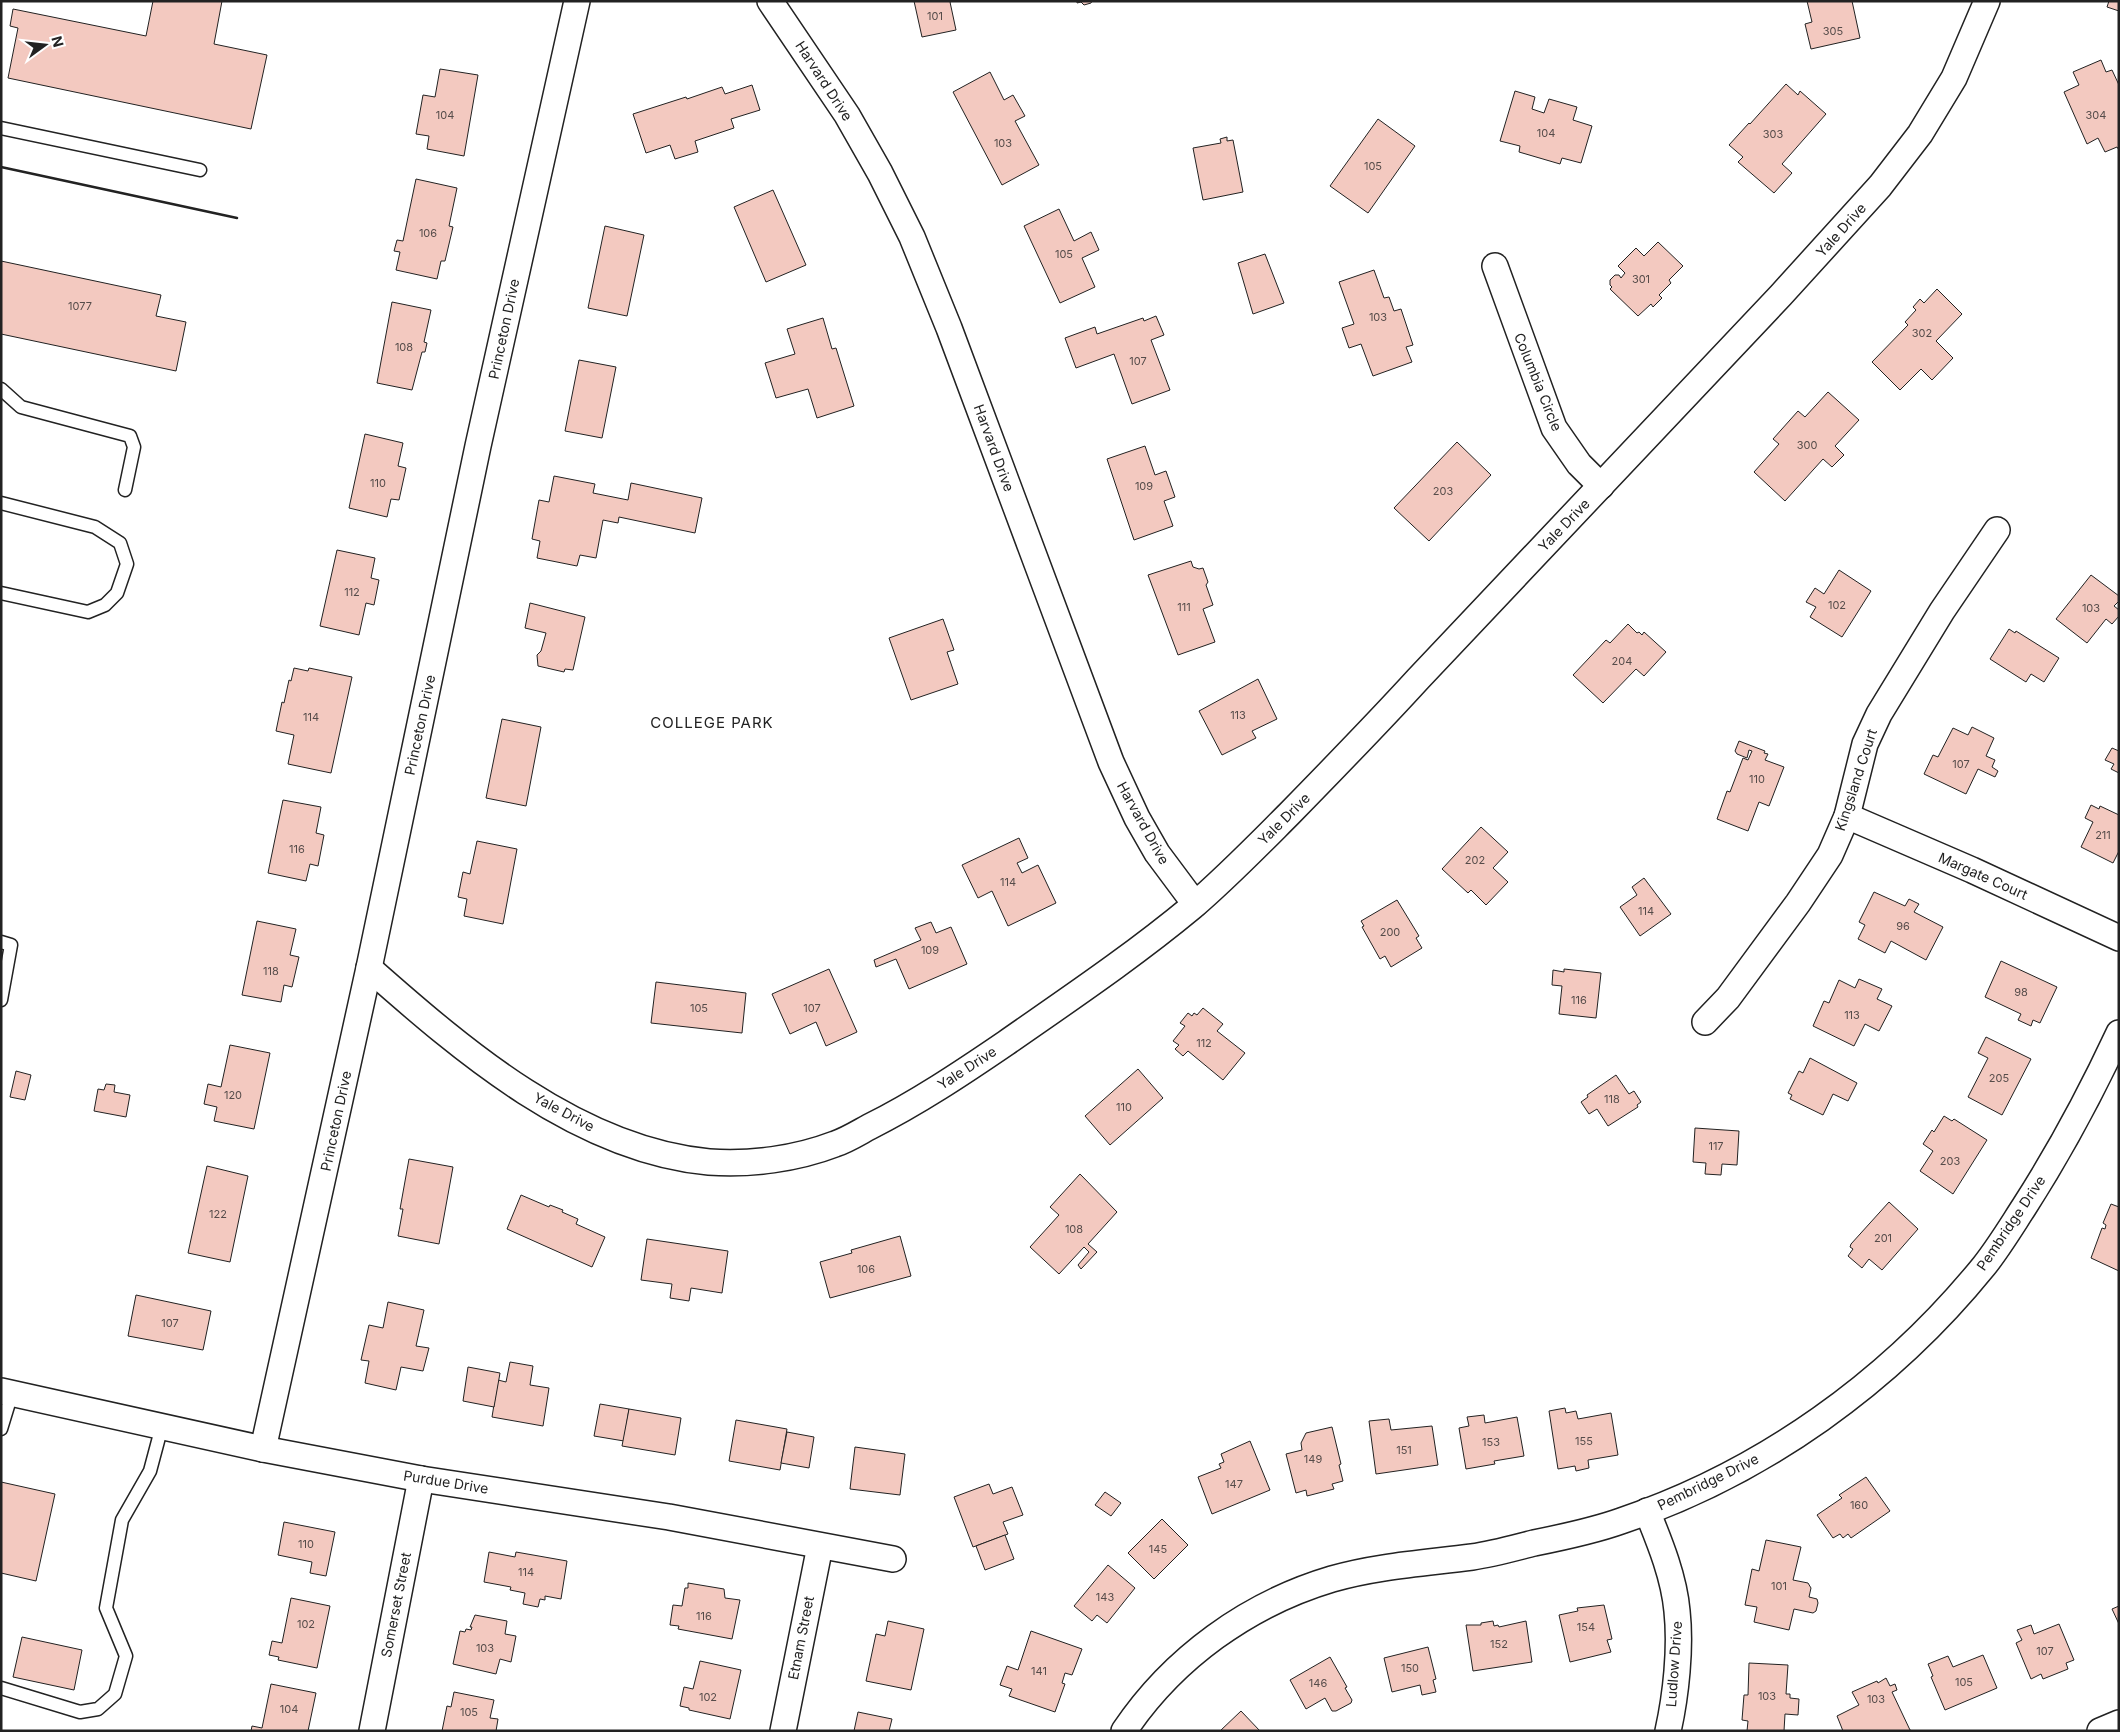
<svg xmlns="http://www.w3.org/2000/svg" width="2120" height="1732" font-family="Inter,sans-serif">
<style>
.building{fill:#f3c9c0;stroke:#222}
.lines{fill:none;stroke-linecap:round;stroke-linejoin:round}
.service-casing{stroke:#222;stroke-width:15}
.minor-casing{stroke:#222;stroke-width:28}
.service{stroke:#fff;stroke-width:12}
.minor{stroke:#fff;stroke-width:25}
.wall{stroke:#222;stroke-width:2.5}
.labels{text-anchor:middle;stroke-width:4;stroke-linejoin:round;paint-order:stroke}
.number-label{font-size:11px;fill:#564c4a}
.street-label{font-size:14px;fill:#222;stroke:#fff}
.neighbourhood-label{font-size:15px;letter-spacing:1px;fill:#222;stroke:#fff}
</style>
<rect width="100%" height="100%" fill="#fff"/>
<g class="building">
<polygon points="153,1 222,1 214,44 267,55 251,129 8,78 18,28 10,26 13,9 146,36"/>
<polygon points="914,1 953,1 950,2 956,30 922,37"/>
<polygon points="1077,1 1092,1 1091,3 1084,5 1081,2 1077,3"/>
<polygon points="1807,1 1852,1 1860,38 1811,49 1805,24 1812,22"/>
<polygon points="2109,1 2119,1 2119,11 2107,7"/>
<polygon points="2101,60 2106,72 2112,70 2119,85 2119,150 2117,147 2105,152 2098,138 2087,144 2064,92 2079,85 2073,72"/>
<polygon points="440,69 478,75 464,156 427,149 429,136 416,134 423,95 435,97"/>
<polygon points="990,72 1004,100 1013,95 1025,116 1015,121 1039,165 1002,185 953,92"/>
<polygon points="1786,84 1798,95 1800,91 1826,114 1782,164 1792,173 1774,193 1738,162 1743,157 1729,145 1749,123 1750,124"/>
<polygon points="752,85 760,110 731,119 734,128 695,141 698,152 675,159 670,145 646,153 633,114 686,97 687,99 722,87 725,94"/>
<polygon points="1515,91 1535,97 1532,109 1544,113 1549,99 1577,107 1573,120 1592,126 1581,163 1562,158 1560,164 1519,152 1520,146 1500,141"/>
<polygon points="1378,119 1415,146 1368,213 1330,186"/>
<polygon points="1227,137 1227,141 1233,140 1243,192 1203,200 1193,148 1221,143 1220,139"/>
<polygon points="416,179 457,188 449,226 453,227 445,261 441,261 437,279 396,270 400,252 394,251 397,240 403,241"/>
<polygon points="773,190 806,265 766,282 734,207"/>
<polygon points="1059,209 1074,241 1091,232 1099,250 1082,258 1095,287 1060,303 1024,226"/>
<polygon points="605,226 644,235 627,316 588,308"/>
<polygon points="1658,242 1683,266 1669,280 1671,283 1659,295 1662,298 1653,307 1651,304 1638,316 1610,289 1612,287 1610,285 1610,280 1615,275 1619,275 1621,278 1625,273 1618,266 1636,248 1644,256"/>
<polygon points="1265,254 1284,303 1253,314 1238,263"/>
<polygon points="1,261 161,295 156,316 186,322 176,371 1,334"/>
<polygon points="1374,270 1384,298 1389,297 1394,311 1401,309 1413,345 1406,347 1412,362 1373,376 1361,344 1349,348 1342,328 1354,324 1339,282"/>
<polygon points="1937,289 1962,314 1936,341 1953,358 1932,380 1921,369 1900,390 1872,362 1908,325 1905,322 1916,310 1913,307 1920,299 1924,303"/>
<polygon points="392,302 431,310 424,342 427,343 425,352 422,352 412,390 377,383"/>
<polygon points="1156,316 1164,335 1151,340 1170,390 1132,404 1114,354 1076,368 1065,338 1095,327 1097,334 1143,318 1144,321"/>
<polygon points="823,318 832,349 836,348 854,406 817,418 808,389 776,398 765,363 795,354 787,329"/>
<polygon points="579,360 616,367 602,438 565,431"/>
<polygon points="1828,392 1859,420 1835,446 1844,455 1832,467 1823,459 1785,501 1754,472 1779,444 1773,439 1798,411 1805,417"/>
<polygon points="365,434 403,443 398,466 406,468 399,500 391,499 387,517 349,508"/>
<polygon points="1457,442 1491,475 1429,541 1394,508"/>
<polygon points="1145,446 1155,475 1166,471 1175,497 1164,501 1173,526 1134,540 1107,459"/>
<polygon points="554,476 595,484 593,493 628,500 631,483 702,498 695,533 619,517 618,523 603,520 596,558 580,555 577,566 537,558 540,541 532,539 539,500 549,502"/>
<polygon points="337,550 375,558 371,578 379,580 374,605 366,603 359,635 320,626"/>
<polygon points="1191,561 1193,567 1199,569 1203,568 1208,582 1206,585 1213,605 1203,609 1215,642 1178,655 1148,575"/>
<polygon points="1839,570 1871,591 1842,637 1810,617 1816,607 1806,602 1815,588 1824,594"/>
<polygon points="2091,575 2119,596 2119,601 2114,606 2119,610 2119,616 2112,624 2106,619 2087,643 2056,619"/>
<polygon points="530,603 585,617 573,670 565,669 564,672 538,666 537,655 541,651 546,633 525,628"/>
<polygon points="943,619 954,650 947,652 958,684 911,700 889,638"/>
<polygon points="1628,624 1637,633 1639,632 1642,635 1644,632 1666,652 1644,676 1636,669 1603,703 1573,675 1606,640 1610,643"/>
<polygon points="2009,629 2015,633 2016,631 2059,658 2044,682 2031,674 2026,682 1990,659"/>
<polygon points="294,668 308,671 309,668 352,677 331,773 288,764 294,735 276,731 282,702 284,703 289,680 291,681"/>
<polygon points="1258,679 1277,719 1252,731 1256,738 1222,755 1199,711"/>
<polygon points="502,719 541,727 526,806 486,798"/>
<polygon points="1972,727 1994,738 1986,756 1995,760 1992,767 1998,771 1995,777 1978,769 1966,794 1924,774 1933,755 1938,757 1953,728 1968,735"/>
<polygon points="1739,741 1765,751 1764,753 1768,754 1765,760 1784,767 1769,806 1759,802 1748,831 1717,819 1727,791 1730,792 1743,758 1748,760 1752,751 1749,750 1747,758 1737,754 1735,751"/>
<polygon points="2112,748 2119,751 2119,773 2111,769 2114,764 2105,760"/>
<polygon points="283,800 321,807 316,833 324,835 318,866 310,864 306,881 268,873"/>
<polygon points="2091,805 2099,809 2100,806 2119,815 2119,851 2113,863 2081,847 2093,822 2085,818"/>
<polygon points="1481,827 1508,852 1493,868 1508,882 1486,905 1471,890 1468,893 1442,869"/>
<polygon points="1019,838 1028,858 1017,863 1022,873 1038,865 1056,903 1008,926 992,891 978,898 962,865"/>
<polygon points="477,841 517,849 503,924 464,916 467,899 458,897 463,872 470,874"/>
<polygon points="1644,878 1671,914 1640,936 1620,907 1637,895 1632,887"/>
<polygon points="1874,892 1905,906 1909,899 1919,904 1914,912 1943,927 1926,960 1891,941 1885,953 1858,939 1865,925 1859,922"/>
<polygon points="1397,900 1419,936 1416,938 1422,948 1391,967 1385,956 1380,959 1362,927 1364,926 1361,921"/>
<polygon points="257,921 296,929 290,955 299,957 292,987 284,985 281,1002 242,995"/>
<polygon points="931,922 936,933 951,927 967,964 909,989 896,959 876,967 874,960 921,940 915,928"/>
<polygon points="2001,961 2057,987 2040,1023 2033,1020 2031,1026 2018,1020 2021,1014 1985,997"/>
<polygon points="829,969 857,1032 826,1046 816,1022 790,1034 772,994"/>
<polygon points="1564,969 1601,973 1596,1018 1559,1014 1562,986 1552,985 1553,970 1564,972"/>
<polygon points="1859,979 1882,989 1877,999 1892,1006 1879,1031 1865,1024 1854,1046 1813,1026 1824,1001 1829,1003 1839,980 1855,988"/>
<polygon points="656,982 746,993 742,1033 651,1023"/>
<polygon points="1203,1008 1223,1024 1217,1031 1245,1053 1223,1080 1188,1051 1183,1056 1175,1049 1179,1045 1173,1041 1185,1026 1180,1023 1188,1013 1192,1016 1194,1013 1197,1015"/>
<polygon points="1986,1037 2031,1059 2002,1115 1968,1097 1988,1058 1978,1053"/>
<polygon points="230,1045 270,1053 254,1129 214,1121 217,1107 204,1104 208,1084 221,1087"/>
<polygon points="1810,1058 1857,1083 1848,1101 1833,1094 1823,1115 1790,1099 1792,1095 1788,1093 1799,1071 1803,1073"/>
<polygon points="1138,1069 1163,1098 1110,1145 1085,1116"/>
<polygon points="16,1071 31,1075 25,1100 10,1097"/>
<polygon points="1616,1075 1629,1094 1634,1091 1641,1102 1637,1105 1638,1107 1608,1126 1597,1109 1589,1114 1581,1102 1588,1097 1587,1095"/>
<polygon points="106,1084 115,1085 114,1092 130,1095 126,1117 94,1111 98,1089 104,1090"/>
<polygon points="1944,1116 1952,1121 1954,1119 1987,1140 1953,1194 1920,1171 1933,1151 1923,1144 1932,1130 1934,1132"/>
<polygon points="1695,1128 1739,1131 1737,1165 1722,1164 1721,1175 1705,1174 1706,1163 1693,1162"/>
<polygon points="409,1159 453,1167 439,1244 398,1236 403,1209 400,1209"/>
<polygon points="207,1166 248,1176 230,1262 188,1253"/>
<polygon points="1080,1174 1117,1212 1088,1244 1097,1252 1081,1269 1078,1265 1089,1252 1084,1247 1059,1274 1030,1247 1059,1215 1050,1207"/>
<polygon points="521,1195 549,1207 550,1205 563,1210 562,1212 578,1219 576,1224 605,1237 592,1267 507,1229"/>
<polygon points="1889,1202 1918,1229 1882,1270 1869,1259 1862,1268 1848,1256 1853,1249 1850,1247 1851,1244"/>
<polygon points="2111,1204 2119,1207 2119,1271 2091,1258 2102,1228 2105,1229 2106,1225 2103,1223"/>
<polygon points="900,1236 911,1276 830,1298 820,1262 852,1253 851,1250"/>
<polygon points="647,1239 728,1251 722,1293 691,1288 689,1301 670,1298 672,1284 641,1280"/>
<polygon points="136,1295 211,1311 203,1350 128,1336"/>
<polygon points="388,1302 424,1310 416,1346 429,1348 423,1371 401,1367 396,1390 365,1383 369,1361 361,1360 369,1325 383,1328"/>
<polygon points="510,1362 533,1366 530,1385 549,1388 543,1426 492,1417 498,1380 506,1382"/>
<polygon points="468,1367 500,1373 494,1407 463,1401"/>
<polygon points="600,1404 629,1409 624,1441 594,1436"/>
<polygon points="1565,1408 1566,1413 1576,1411 1578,1419 1611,1413 1618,1455 1588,1460 1589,1468 1576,1471 1575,1466 1558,1469 1549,1411"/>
<polygon points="629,1409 681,1418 675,1455 622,1446"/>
<polygon points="1484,1415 1485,1423 1517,1417 1524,1456 1494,1461 1495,1464 1466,1469 1459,1428 1469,1426 1467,1417"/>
<polygon points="1389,1419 1391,1430 1432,1426 1438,1465 1376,1474 1369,1421"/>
<polygon points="736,1420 787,1429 780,1470 729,1461"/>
<polygon points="1332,1427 1341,1464 1339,1465 1343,1481 1332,1484 1334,1489 1307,1496 1306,1490 1296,1493 1286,1454 1302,1450 1301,1443 1306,1433"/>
<polygon points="787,1432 814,1437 809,1468 781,1463"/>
<polygon points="1250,1441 1270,1490 1212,1514 1198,1477 1221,1468 1219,1464 1224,1462 1221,1454"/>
<polygon points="855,1447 905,1454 900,1495 850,1489"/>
<polygon points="1866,1477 1890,1511 1851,1538 1848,1534 1843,1538 1840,1534 1833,1538 1817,1515 1842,1498 1839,1495"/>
<polygon points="1,1482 55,1494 36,1581 1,1573"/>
<polygon points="989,1484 993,1494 1012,1487 1023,1515 1003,1522 1008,1534 973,1547 954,1497"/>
<polygon points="1105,1492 1121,1503 1111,1516 1095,1505"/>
<polygon points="1162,1519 1188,1545 1154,1579 1128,1553"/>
<polygon points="284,1522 335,1532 326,1576 310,1573 312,1562 278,1555"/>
<polygon points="1005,1535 1014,1559 985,1570 976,1546"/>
<polygon points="1766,1540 1801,1547 1793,1580 1808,1583 1811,1588 1809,1597 1817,1599 1818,1603 1816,1611 1813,1613 1794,1609 1789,1630 1754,1622 1757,1607 1745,1605 1752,1569 1759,1571"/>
<polygon points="489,1552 515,1557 516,1552 567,1561 561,1599 545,1596 545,1600 540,1599 538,1607 523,1604 525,1593 510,1590 511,1587 484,1582"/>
<polygon points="1108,1565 1135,1588 1107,1623 1097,1615 1092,1621 1074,1606"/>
<polygon points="688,1583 724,1589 725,1598 740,1600 732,1639 678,1629 679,1626 670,1625 673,1605 682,1606 685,1588 688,1588"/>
<polygon points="291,1598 330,1606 317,1668 278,1660 279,1657 269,1655 272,1641 282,1643"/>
<polygon points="1604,1605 1612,1639 1607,1640 1611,1652 1570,1662 1559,1615 1578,1611 1577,1608"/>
<polygon points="2119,1606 2119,1624 2112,1609"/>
<polygon points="475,1615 507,1621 505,1634 516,1636 511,1662 500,1659 496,1674 453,1664 460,1631 465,1632 466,1629 471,1630 472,1627 470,1627"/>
<polygon points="888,1621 924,1629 911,1690 866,1681 876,1634 885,1636"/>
<polygon points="1493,1621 1494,1626 1498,1625 1499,1627 1526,1621 1532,1662 1473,1671 1466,1625 1481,1625 1481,1623"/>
<polygon points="2059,1624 2074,1660 2066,1663 2068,1669 2043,1679 2041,1674 2031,1679 2016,1643 2022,1640 2017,1630 2031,1625 2034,1634"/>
<polygon points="1031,1631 1082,1649 1072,1675 1065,1673 1062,1683 1065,1684 1055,1712 1009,1696 1012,1689 1000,1685 1007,1666 1018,1670"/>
<polygon points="22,1637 82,1650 74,1690 13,1677"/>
<polygon points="1428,1647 1436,1679 1433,1680 1436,1692 1422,1695 1420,1685 1392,1692 1384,1658"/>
<polygon points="1983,1655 1997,1688 1945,1710 1931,1677 1933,1676 1928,1664 1948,1656 1953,1667"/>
<polygon points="1330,1657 1347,1687 1345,1688 1352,1700 1351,1703 1336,1711 1332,1711 1325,1698 1306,1709 1290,1680"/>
<polygon points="700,1661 741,1670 730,1719 689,1710 689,1708 680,1706 684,1687 693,1689"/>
<polygon points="1749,1663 1788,1665 1786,1694 1790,1694 1790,1698 1799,1699 1798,1715 1785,1714 1784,1731 1747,1731 1748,1721 1742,1720 1744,1695 1748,1695"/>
<polygon points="1886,1678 1890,1686 1895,1684 1897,1690 1892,1692 1910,1730 1912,1731 1843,1731 1837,1716 1859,1705 1852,1692 1877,1681 1878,1683"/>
<polygon points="271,1684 316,1693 308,1731 251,1731 252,1726 262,1728"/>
<polygon points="454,1692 494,1700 490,1718 498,1719 496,1731 442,1731 447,1706 451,1707"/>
<polygon points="1241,1711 1260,1731 1220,1731"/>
<polygon points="858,1712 892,1719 889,1731 854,1731"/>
</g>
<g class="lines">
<defs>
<g id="service">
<polyline points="1,128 200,170"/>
<polyline points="1,389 21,407 130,436 134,447 125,490"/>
<polyline points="1,503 95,527 120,543 127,564 117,593 105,605 88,612 1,593"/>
<polyline points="1,942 11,945 1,1000"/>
<polyline points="1,1429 12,1393"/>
<polyline points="1,1688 80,1712 98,1709 115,1694 126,1656 106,1608 122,1520 150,1471 162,1426"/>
</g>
<g id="minor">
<polyline points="770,1 847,115 880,173 912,237 949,328 1111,762 1137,818 1157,853 1195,904"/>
<polyline points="1495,266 1554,428 1579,464 1601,486"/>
<polyline points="1847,816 1972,870 2119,938"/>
<path d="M 369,968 C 463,1051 578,1150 709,1162 C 750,1165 796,1159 835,1144 C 847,1140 858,1133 869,1127 C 917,1103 962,1073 1006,1043 C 1069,999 1133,956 1192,907 C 1226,878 1258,845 1289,814 C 1333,769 1376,725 1418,679 L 1781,295 L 1880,186 L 1920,134 L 1954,78 L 1987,1"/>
<polyline points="1705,1022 1728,998 1798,903 1830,855 1847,816 1865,744 1879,714 1942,611 1997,530"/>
<polyline points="1,1391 263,1449 421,1479 669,1517 893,1559"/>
<polyline points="263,1449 369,968 478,446 577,1"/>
<path d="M 1647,1511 C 1660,1543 1674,1577 1677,1611 C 1681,1648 1676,1695 1668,1731"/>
<polyline points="372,1731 421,1479"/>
<polyline points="783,1731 820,1546"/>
<path d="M 1124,1731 C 1173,1658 1248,1604 1332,1579 C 1377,1566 1426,1563 1472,1557 C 1493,1554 1514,1548 1534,1543 C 1564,1537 1593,1531 1621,1521 C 1763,1473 1890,1382 1984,1266 C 1999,1247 2011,1227 2024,1207 C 2060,1151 2091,1093 2119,1033"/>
<polyline points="2100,1731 2119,1723"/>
</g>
</defs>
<use href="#service" class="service-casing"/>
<use href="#minor" class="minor-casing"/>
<use href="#service" class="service"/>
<use href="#minor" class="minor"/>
<polyline class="wall" points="1,167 237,218"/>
</g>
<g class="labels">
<g class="number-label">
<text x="935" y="20">101</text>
<text x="1833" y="35">305</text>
<text x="445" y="119">104</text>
<text x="2096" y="119">304</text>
<text x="1546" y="137">104</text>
<text x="1773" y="138">303</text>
<text x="1003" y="147">103</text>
<text x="1373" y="170">105</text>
<text x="428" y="237">106</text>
<text x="1064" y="258">105</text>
<text x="1641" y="283">301</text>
<text x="80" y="310">1077</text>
<text x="1378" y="321">103</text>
<text x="1922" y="337">302</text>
<text x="404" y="351">108</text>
<text x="1138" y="365">107</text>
<text x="1807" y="449">300</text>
<text x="378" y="487">110</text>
<text x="1144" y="490">109</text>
<text x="1443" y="495">203</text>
<text x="352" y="596">112</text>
<text x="1837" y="609">102</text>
<text x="1184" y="611">111</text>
<text x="2091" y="612">103</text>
<text x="1622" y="665">204</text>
<text x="1238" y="719">113</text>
<text x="311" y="721">114</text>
<text x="1961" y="768">107</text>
<text x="1757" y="783">110</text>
<text x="2103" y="839">211</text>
<text x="297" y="853">116</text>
<text x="1475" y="864">202</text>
<text x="1008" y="886">114</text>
<text x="1646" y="915">114</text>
<text x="1903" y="930">96</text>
<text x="1390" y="936">200</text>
<text x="930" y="954">109</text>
<text x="271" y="975">118</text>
<text x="2021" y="996">98</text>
<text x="1579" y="1004">116</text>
<text x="699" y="1012">105</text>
<text x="812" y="1012">107</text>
<text x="1852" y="1019">113</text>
<text x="1204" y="1047">112</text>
<text x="1999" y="1082">205</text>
<text x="233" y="1099">120</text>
<text x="1612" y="1103">118</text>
<text x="1124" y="1111">110</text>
<text x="1716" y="1150">117</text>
<text x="1950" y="1165">203</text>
<text x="218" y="1218">122</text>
<text x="1074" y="1233">108</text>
<text x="1883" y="1242">201</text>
<text x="866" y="1273">106</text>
<text x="170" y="1327">107</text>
<text x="1584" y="1445">155</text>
<text x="1491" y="1446">153</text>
<text x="1404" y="1454">151</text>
<text x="1313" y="1463">149</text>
<text x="1234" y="1488">147</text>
<text x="1859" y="1509">160</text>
<text x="306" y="1548">110</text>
<text x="1158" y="1553">145</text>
<text x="526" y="1576">114</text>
<text x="1779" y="1590">101</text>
<text x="1105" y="1601">143</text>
<text x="704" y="1620">116</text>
<text x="306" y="1628">102</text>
<text x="1586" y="1631">154</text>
<text x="1499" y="1648">152</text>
<text x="485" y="1652">103</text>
<text x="2045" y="1655">107</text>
<text x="1410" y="1672">150</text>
<text x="1039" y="1675">141</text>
<text x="1964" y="1686">105</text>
<text x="1318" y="1687">146</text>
<text x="1767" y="1700">103</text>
<text x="708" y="1701">102</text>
<text x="1876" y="1703">103</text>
<text x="289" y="1713">104</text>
<text x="469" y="1716">105</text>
</g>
<g class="street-label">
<text transform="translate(824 81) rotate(57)" y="5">Harvard Drive</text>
<text transform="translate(1841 230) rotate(-48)" y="5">Yale Drive</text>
<text transform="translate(504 329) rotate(-78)" y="5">Princeton Drive</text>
<text transform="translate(1538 382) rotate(68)" y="5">Columbia Circle</text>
<text transform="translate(994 448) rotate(70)" y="5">Harvard Drive</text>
<text transform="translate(1564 525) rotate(-46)" y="5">Yale Drive</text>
<text transform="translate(420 725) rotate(-78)" y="5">Princeton Drive</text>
<text transform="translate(1856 780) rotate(-72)" y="5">Kingsland Court</text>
<text transform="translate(1284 819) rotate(-45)" y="5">Yale Drive</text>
<text transform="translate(1143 823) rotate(61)" y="5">Harvard Drive</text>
<text transform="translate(1983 876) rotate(24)" y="5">Margate Court</text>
<text transform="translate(967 1068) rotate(-33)" y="5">Yale Drive</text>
<text transform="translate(564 1112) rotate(28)" y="5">Yale Drive</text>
<text transform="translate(336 1121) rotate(-78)" y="5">Princeton Drive</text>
<text transform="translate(2011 1223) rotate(-56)" y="5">Pembridge Drive</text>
<text transform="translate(446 1482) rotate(9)" y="5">Purdue Drive</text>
<text transform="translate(1708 1482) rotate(-26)" y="5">Pembridge Drive</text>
<text transform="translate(396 1605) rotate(-79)" y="5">Somerset Street</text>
<text transform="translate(801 1638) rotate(-79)" y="5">Etnam Street</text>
<text transform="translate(1674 1664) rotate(-86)" y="5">Ludlow Drive</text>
</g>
<g class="neighbourhood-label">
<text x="712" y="728">COLLEGE PARK</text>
</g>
</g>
<rect width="2120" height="1732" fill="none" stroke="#222222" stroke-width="5"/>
<g transform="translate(45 45) rotate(75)" stroke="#ffffff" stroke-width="4" paint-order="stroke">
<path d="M0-4L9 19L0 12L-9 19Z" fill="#222222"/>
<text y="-8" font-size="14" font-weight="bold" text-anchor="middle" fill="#222222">N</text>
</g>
</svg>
